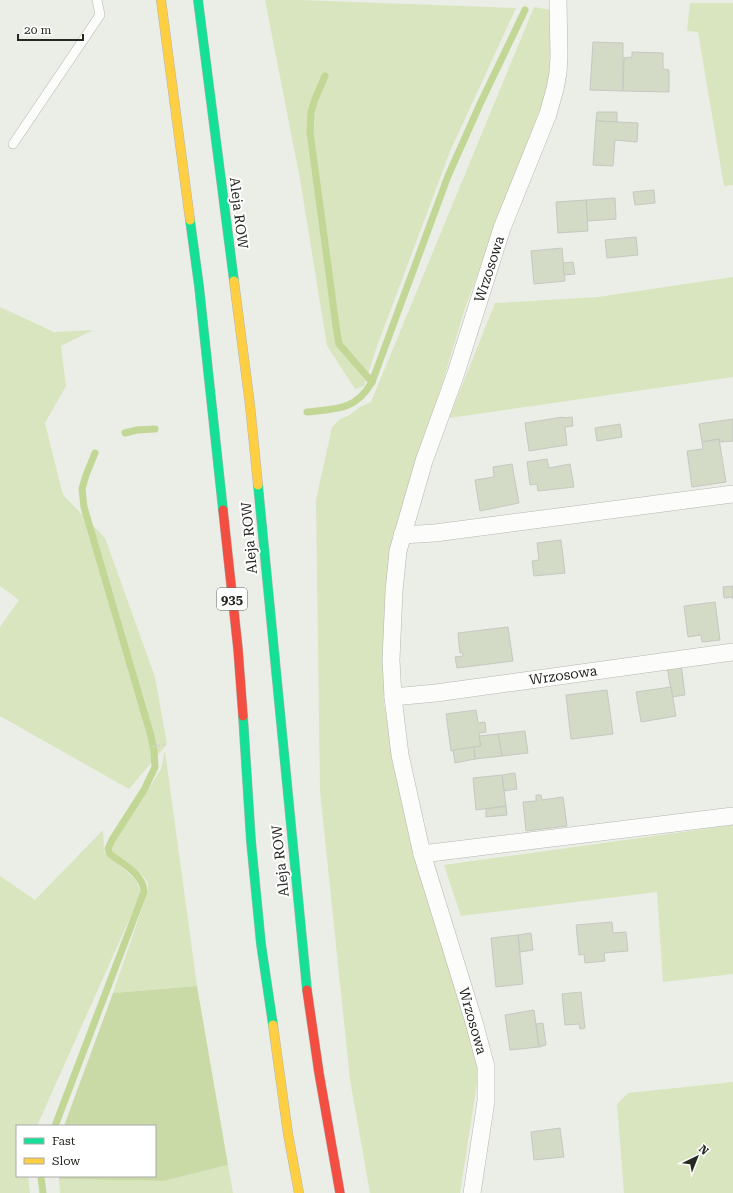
<svg xmlns="http://www.w3.org/2000/svg" width="733" height="1193" font-family="'Roboto Serif',serif">
<style>
.green{fill:#d8e5be}
.forest{fill:#cadaa6}
.lines{fill:none;stroke-linecap:round;stroke-linejoin:round}
.stream{stroke:#c2d796;stroke-width:7}
.building{fill:#d3dac5;stroke:#c6c8c2}
.lane-casing{stroke:#b5b7b1;stroke-width:10}
.street-casing{stroke:#b5b7b1;stroke-width:18}
.fast-casing{stroke:#b5b7b1;stroke-width:10}
.slow-casing{stroke:#b5b7b1;stroke-width:10}
.jam-casing{stroke:#b5b7b1;stroke-width:10}
.path{stroke:#d4d4d2;stroke-width:2.5;stroke-dasharray:2 3;stroke-linecap:butt}
.lane{stroke:#fcfcfb;stroke-width:9}
.street{stroke:#fcfcfb;stroke-width:17}
.fast{stroke:#16e098;stroke-width:9}
.slow{stroke:#ffcf43;stroke-width:9}
.jam{stroke:#f24e42;stroke-width:9}
.labels{text-anchor:middle;stroke-width:4;stroke-linejoin:round;paint-order:stroke}
.shield{fill:#fff;stroke:#676864;stroke-width:1}
.shield-label{font-size:13px;font-weight:bold;fill:#262822}
.street-label{font-size:14px;fill:#262822;stroke:#fff}
</style>
<rect width="100%" height="100%" fill="#ebeee6"/>
<g class="green">
<polygon points="265,0 299,0 516,8 451,149 376,349 364,386 355,389 327,346 300,179"/>
<polygon points="690,3 733,3 733,185 724,186 698,32 687,31"/>
<polygon points="534,7 551,10 550,82 465,308 390,558 384,704 413,845 479,1070 460,1193 370,1193 350,1080 320,791 316,500 332,427 340,419 348,416 360,407 371,402"/>
<polygon points="733,277 733,377 449,418 495,303 598,297"/>
<polygon points="0,307 54,332 93,330 61,346 66,386 45,423 63,495 105,538 155,677 167,744 129,789 0,716 0,627 19,600 0,586"/>
<polygon points="165,751 197,986 113,993 148,891 148,883 144,877 112,851 113,844 161,769"/>
<polygon points="733,825 733,974 663,982 657,892 461,916 444,865"/>
<polygon points="103,830 104,852 136,880 141,893 37,1126 17,1126 17,1176 28,1176 30,1193 0,1193 0,876 35,900"/>
<polygon points="733,1082 733,1193 624,1193 617,1104 628,1093"/>
<polygon points="228,1165 233,1193 60,1193 59,1179 164,1181"/>
</g>
<polygon class="forest" points="197,986 228,1165 164,1181 59,1179 59,1176 155,1176 155,1126 64,1126 113,993"/>
<g class="lines">
<g class="stream">
<polyline points="325,76 315,99 311,112 310,132 337,333 339,344 372,382"/>
<path d="M 307,412 C 337,409 356,410 372,382 L 448,176 L 480,104 L 525,10"/>
<polyline points="125,433 137,430 155,429"/>
<path d="M 55,1126 L 144,892 C 144,875 123,864 110,854 L 108,849 L 112,840 L 144,790 L 155,767 L 154,751 L 151,736 L 84,507 L 82,489 L 86,475 L 95,453"/>
<polyline points="41,1177 43,1193"/>
</g>
</g>
<g class="building">
<polygon points="593,42 623,43 623,91 590,90"/>
<polygon points="632,52 663,53 663,69 669,70 669,92 623,91 624,58 632,57"/>
<polygon points="597,112 617,112 617,122 596,121"/>
<polygon points="596,121 638,123 637,142 615,140 613,166 593,165"/>
<polygon points="654,190 655,203 635,205 633,192"/>
<polygon points="615,198 616,219 587,221 586,200"/>
<polygon points="586,200 588,231 558,233 556,202"/>
<polygon points="636,237 638,255 607,258 605,240"/>
<polygon points="562,248 565,281 534,284 531,251"/>
<polygon points="573,262 575,274 564,275 563,263"/>
<polygon points="563,417 563,418 572,417 573,426 565,427 567,445 529,451 525,423"/>
<polygon points="733,419 733,441 720,442 719,439 702,442 699,424"/>
<polygon points="620,424 622,437 597,441 595,428"/>
<polygon points="719,439 726,482 692,487 687,451 703,449 702,442"/>
<polygon points="547,459 549,468 570,464 574,487 538,491 537,484 530,485 527,462"/>
<polygon points="512,464 519,503 480,511 475,480 494,477 493,467"/>
<polygon points="561,540 565,573 534,576 532,561 539,560 537,543"/>
<polygon points="733,586 733,599 733,597 724,598 723,587"/>
<polygon points="715,602 720,640 702,642 701,635 688,637 684,606"/>
<polygon points="508,627 513,661 457,668 455,657 463,656 463,653 460,653 458,633"/>
<polygon points="681,664 685,695 672,697 667,666"/>
<polygon points="671,687 676,716 641,722 636,692"/>
<polygon points="607,690 613,734 571,739 566,695"/>
<polygon points="476,710 478,723 485,722 486,732 479,733 481,746 451,751 446,714"/>
<polygon points="525,731 528,753 502,756 498,734"/>
<polygon points="498,734 502,756 475,759 474,747 481,746 479,736"/>
<polygon points="474,747 475,759 455,763 453,750"/>
<polygon points="515,773 517,789 504,791 502,775"/>
<polygon points="502,775 506,806 476,810 473,778"/>
<polygon points="536,795 541,795 542,800 563,797 567,826 526,831 523,802 536,801"/>
<polygon points="506,806 507,815 486,817 486,809"/>
<polygon points="612,922 613,933 626,932 628,951 604,953 605,961 585,963 584,954 579,955 576,925"/>
<polygon points="531,933 533,950 520,952 518,935"/>
<polygon points="518,935 523,984 496,987 491,938"/>
<polygon points="581,992 585,1028 580,1029 579,1024 565,1025 562,994"/>
<polygon points="534,1010 539,1047 510,1050 505,1015"/>
<polygon points="543,1023 546,1045 539,1047 536,1024"/>
<polygon points="560,1128 564,1157 534,1160 531,1132"/>
</g>
<g class="lines">
<defs>
<polyline id="lane" points="13,144 100,15 97,0"/>
<g id="street">
<polyline points="402,535 435,533 733,494"/>
<polyline points="393,697 436,693 733,652"/>
<polyline points="422,854 733,816"/>
<polyline points="472,1193 486,1101 486,1067 474,1022 422,854 400,755 393,697 391,660 394,591 398,551 424,461 456,373 502,228 548,114 555,89 558,73 559,57 558,0"/>
</g>
<g id="fast">
<polyline points="198,0 234,281"/>
<polyline points="190,220 199,286 223,510"/>
<polyline points="258,485 307,990"/>
<polyline points="243,716 251,841 261,944 273,1025"/>
</g>
<g id="slow">
<polyline points="161,0 190,220"/>
<polyline points="234,281 250,405 258,485"/>
<polyline points="273,1025 288,1134 299,1193"/>
</g>
<g id="jam">
<polyline points="223,510 238,649 243,716"/>
<polyline points="307,990 319,1073 340,1193"/>
</g>
</defs>
<use href="#lane" class="lane-casing"/>
<use href="#street" class="street-casing"/>
<use href="#fast" class="fast-casing"/>
<use href="#slow" class="slow-casing"/>
<use href="#jam" class="jam-casing"/>
<polyline class="path" points="153,747 167,744"/>
<use href="#lane" class="lane"/>
<use href="#street" class="street"/>
<use href="#fast" class="fast"/>
<use href="#slow" class="slow"/>
<use href="#jam" class="jam"/>
</g>
<g class="labels">
<rect class="shield" x="217" y="588" width="30" height="22" rx="3"/>
<g class="shield-label">
<text x="232" y="604">935</text>
</g>
<g class="street-label">
<text transform="translate(239 213) rotate(83)" y="5">Aleja ROW</text>
<text transform="translate(489 269) rotate(-72)" y="5">Wrzosowa</text>
<text transform="translate(249 538) rotate(-95)" y="5">Aleja ROW</text>
<text transform="translate(563 675) rotate(-8)" y="5">Wrzosowa</text>
<text transform="translate(280 861) rotate(-96)" y="5">Aleja ROW</text>
<text transform="translate(473 1021) rotate(74)" y="5">Wrzosowa</text>
</g>
</g>
<rect x="16" y="1125" width="140" height="52" fill="#ffffff" stroke="#a8a9a7"/>
<rect x="24" y="1138" width="20" height="6" fill="#16e098" stroke="#a8a9a7"/>
<text x="52" y="1145" font-size="12" fill="#262822">Fast</text>
<rect x="24" y="1158" width="20" height="6" fill="#ffcf43" stroke="#a8a9a7"/>
<text x="52" y="1165" font-size="12" fill="#262822">Slow</text>
<g transform="translate(697 1157) rotate(43)" stroke="#ffffff" stroke-width="3" paint-order="stroke">
<path d="M0-3L7 15L0 10L-7 15Z" fill="#262822"/>
<text y="-6" font-size="11" font-weight="bold" text-anchor="middle" fill="#262822">N</text>
</g>
<path d="M18 34v6h65v-6" fill="none" stroke="#262822" stroke-width="2"/>
<text x="24" y="34" font-size="12" fill="#262822" stroke="#ffffff" stroke-width="3" paint-order="stroke">20 m</text>
</svg>
